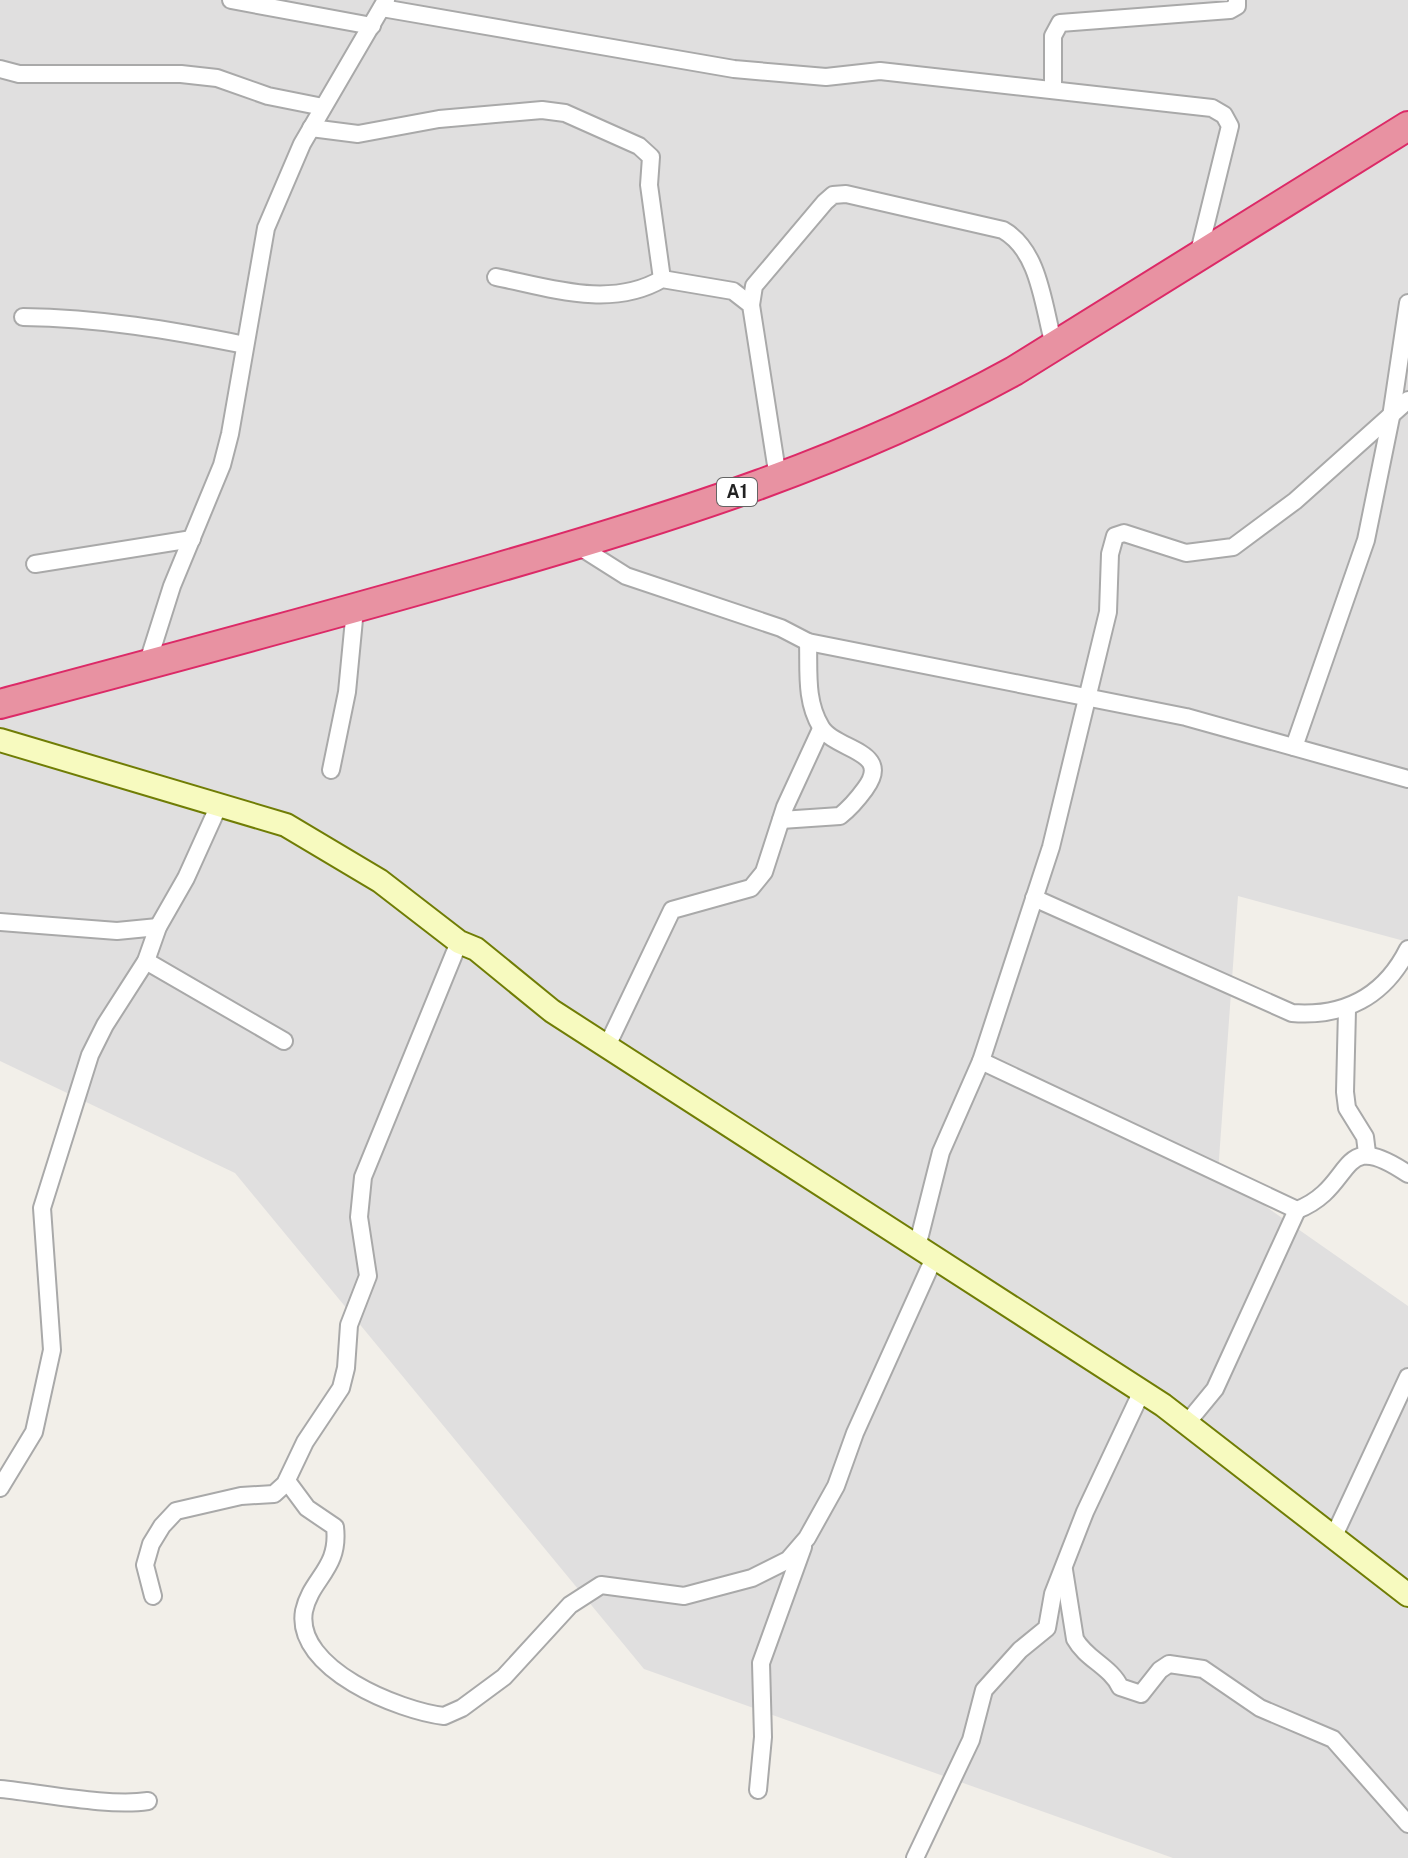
<svg xmlns="http://www.w3.org/2000/svg" width="1408" height="1858" font-family="'Public Sans',sans-serif">
<style>
.residential{fill:#e0dfdf}
.lines{fill:none;stroke-linecap:round;stroke-linejoin:round}
.street-casing{stroke:#a9a9a9;stroke-width:20}
.secondary-casing{stroke:#707d05;stroke-width:26}
.highway-casing{stroke:#dc2a67;stroke-width:32}
.street{stroke:#fff;stroke-width:16}
.secondary{stroke:#f7fabf;stroke-width:22}
.highway{stroke:#e892a2;stroke-width:28}
.labels{text-anchor:middle;stroke-width:6;stroke-linejoin:round;paint-order:stroke}
.shield{fill:#fff;stroke:#646464;stroke-width:2}
.shield-label{font-size:18px;font-weight:bold;fill:#222}
</style>
<rect width="100%" height="100%" fill="#f2efe9"/>
<polygon class="residential" points="0,0 1408,0 1408,942 1238,896 1218,1173 1408,1306 1408,1858 1173,1858 644,1669 235,1173 0,1061"/>
<g class="lines">
<defs>
<g id="street">
<polyline points="231,0 372,26"/>
<polyline points="382,8 734,69 826,77 880,71 1212,108 1224,115 1230,126 1198,256"/>
<polyline points="0,69 19,74 181,74 217,78 268,96 323,107"/>
<polyline points="1053,90 1053,36 1060,23 1230,10 1237,6 1237,0"/>
<polyline points="311,128 358,134 439,119 542,110 565,113 639,146 651,157 649,185 662,279"/>
<path d="M 496,277 C 550,288 611,309 662,279 L 733,291 L 751,305 L 778,478"/>
<path d="M 751,305 L 754,286 L 825,202 L 833,195 L 846,194 L 1003,230 C 1040,251 1043,306 1054,345"/>
<path d="M 23,317 C 99,318 171,330 245,345"/>
<polyline points="577,545 626,576 781,628 808,642 1186,717 1408,779"/>
<polyline points="35,564 192,539"/>
<polyline points="147,665 172,586 222,465 230,434 266,228 302,144 386,0"/>
<polyline points="1294,747 1366,540 1391,417 1408,303"/>
<polyline points="331,770 347,692 355,609"/>
<path d="M 781,820 L 840,816 C 850,808 857,800 865,789 C 894,750 835,751 821,727 C 805,701 809,670 808,642"/>
<path d="M 1034,898 L 1292,1013 C 1344,1017 1384,997 1408,949"/>
<polyline points="0,922 117,931 158,927"/>
<polyline points="146,961 284,1041"/>
<polyline points="1347,1010 1345,1092 1347,1108 1365,1137 1367,1153"/>
<polyline points="607,1046 672,910 751,888 764,872 785,807 821,729"/>
<path d="M 981,1061 L 1297,1210 C 1357,1187 1336,1125 1408,1174"/>
<polyline points="917,1247 941,1152 981,1061 1051,847 1108,612 1110,554 1115,536 1124,533 1186,553 1233,547 1295,501 1408,400"/>
<polyline points="1187,1423 1215,1389 1297,1210"/>
<path d="M 287,1481 L 307,1508 L 335,1527 C 340,1569 311,1578 304,1611 C 294,1669 400,1711 444,1716 L 462,1708 L 504,1677 L 570,1605 L 601,1585 L 684,1596 L 752,1578 L 788,1560 L 807,1538 L 836,1486 L 855,1433 L 934,1258"/>
<polyline points="0,1488 34,1432 52,1350 42,1208 90,1055 105,1025 146,961 158,927 186,878 219,805"/>
<polyline points="1333,1538 1408,1377"/>
<path d="M 1064,1570 L 1075,1639 C 1086,1659 1111,1667 1120,1687 L 1141,1694 L 1160,1670 L 1169,1664 L 1203,1669 L 1260,1708 L 1333,1739 L 1408,1824"/>
<polyline points="153,1596 145,1565 151,1544 162,1526 176,1511 241,1496 274,1494 285,1484 305,1442 341,1388 346,1368 349,1325 368,1276 359,1217 363,1177 459,942"/>
<path d="M 0,1789 C 43,1793 108,1807 148,1801"/>
<polyline points="758,1790 763,1737 761,1663 803,1547"/>
<polyline points="915,1858 971,1740 984,1690 1020,1650 1047,1628 1053,1594 1085,1512 1142,1391"/>
</g>
<polyline id="secondary" points="0,740 286,825 380,881 459,942 476,949 552,1011 1163,1405 1408,1595"/>
<path id="highway" d="M 0,704 C 165,660 331,616 496,568 C 673,517 851,461 1014,371 L 1408,126"/>
</defs>
<use href="#street" class="street-casing"/>
<use href="#secondary" class="secondary-casing"/>
<use href="#highway" class="highway-casing"/>
<use href="#street" class="street"/>
<use href="#secondary" class="secondary"/>
<use href="#highway" class="highway"/>
</g>
<g class="labels">
<rect class="shield" x="717" y="478" width="40" height="28" rx="6"/>
<g class="shield-label">
<text x="737" y="498">A1</text>
</g>
</g>
</svg>
